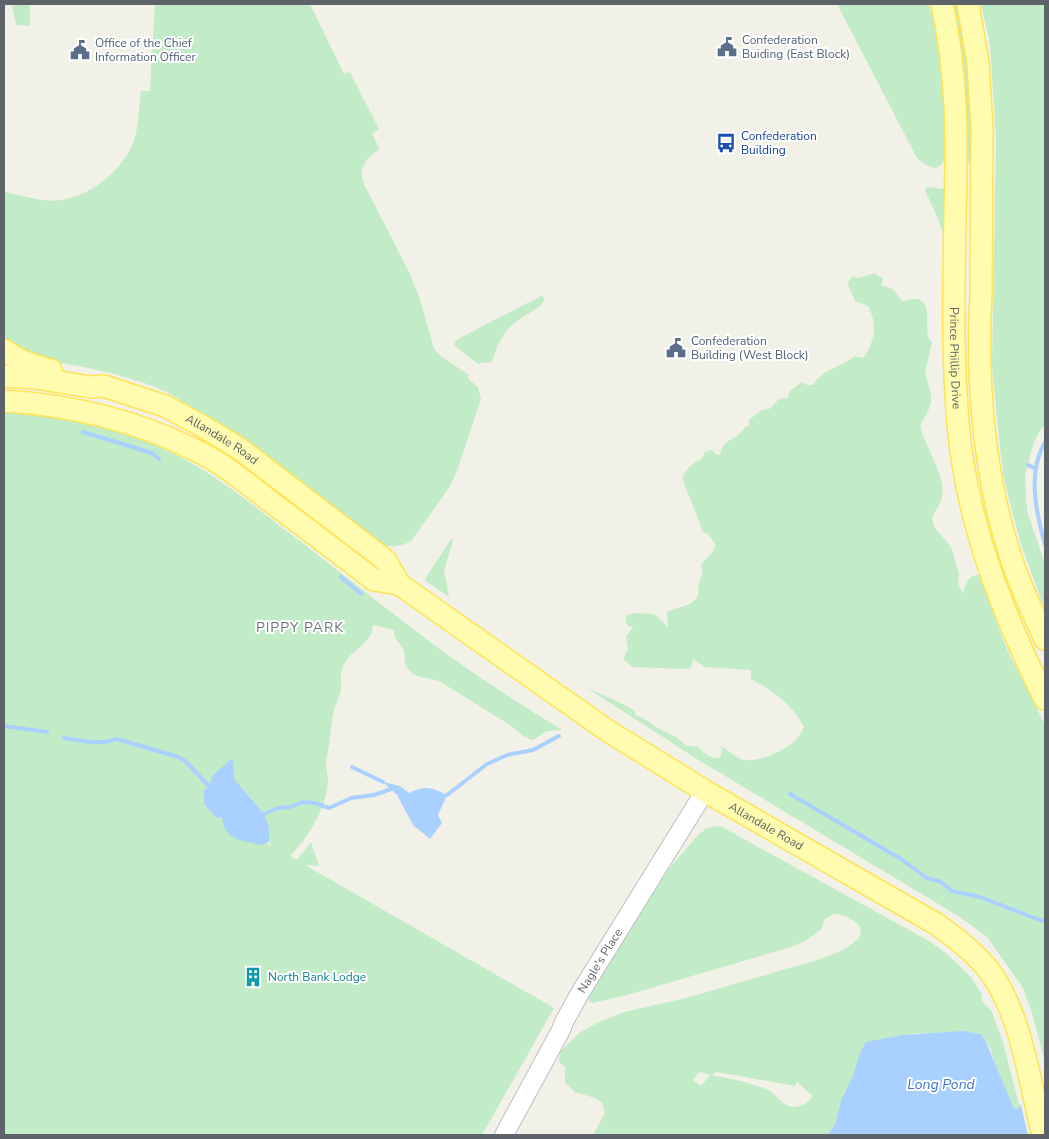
<svg xmlns="http://www.w3.org/2000/svg" width="1049" height="1139" font-family="'Nunito Sans',sans-serif">
<style>
.green{fill:#c2ebc7;fill-rule:evenodd}
.water{fill:#aad0ff}
.lines{fill:none;stroke-linecap:round;stroke-linejoin:round}
.stream{stroke:#aad0ff;stroke-width:4}
.minor-casing{stroke:#bbbec3;stroke-width:20}
.major-casing{stroke:#ffe353;stroke-width:24}
.minor{stroke:#fff;stroke-width:18}
.major{stroke:#fffcaf;stroke-width:21}
.labels{text-anchor:middle;stroke-width:4;stroke-linejoin:round;paint-order:stroke}
.service-label{font-size:12px;fill:#4e5e75;stroke:#fff;text-anchor:start}
.transit-label{font-size:12px;fill:#164399;stroke:#fff;text-anchor:start}
.street-label{font-size:12px;fill:#5e6269;stroke:#fff}
.culture-label{font-size:12px;fill:#0d838f;stroke:#fff;text-anchor:start}
.neighbourhood-label{font-size:14px;letter-spacing:1px;fill:#6f737b;stroke:#fff}
.water-label{font-size:14px;font-style:italic;fill:#3e74d1;stroke:#fff}
</style>
<rect width="100%" height="100%" fill="#f2f1e7"/>
<g class="green">
<polygon points="12,4 30,4 30,26 16,25"/>
<path d="M 155,4 L 310,4 L 344,74 L 350,72 L 379,129 L 372,134 L 380,149 C 366,158 358,167 364,184 L 409,272 L 419,296 L 434,349 L 442,357 L 469,375 L 467,378 L 478,387 L 481,399 L 458,468 L 450,486 L 412,540 C 404,546 392,548 383,545 L 257,447 L 167,392 L 142,382 L 114,374 L 84,367 L 37,359 L 4,341 L 4,192 C 22,195 43,203 61,200 C 92,196 126,168 135,137 C 139,123 139,106 141,91 L 150,91 Z"/>
<path d="M 837,4 L 929,4 C 932,14 935,24 937,34 C 940,56 951,146 943,162 C 936,174 924,164 917,158 Z"/>
<polygon points="950,4 960,4 971,78 972,155 966,170"/>
<polygon points="981,4 1045,4 1045,424 1038,434 1033,445 1025,475 1026,500 1028,514 1045,564 1045,610 1022,547 1012,511 1004,479 1000,447 992,367 996,138 990,44"/>
<polygon points="926,187 943,189 945,191 944,234 932,205 925,191"/>
<path d="M 875,273 L 883,279 L 881,285 L 893,289 L 902,301 C 907,301 913,298 918,299 C 932,303 925,326 928,336 C 928,338 930,340 932,342 L 925,372 L 931,395 L 931,402 L 929,409 L 920,426 C 924,445 949,480 941,500 C 939,506 935,511 932,517 L 934,527 L 951,547 L 959,573 L 958,584 L 963,594 C 966,584 967,575 979,575 L 1006,647 L 1045,725 L 1045,1062 L 1032,1013 L 1023,988 L 987,937 L 960,917 L 697,759 L 587,688 L 621,703 L 635,711 L 635,716 C 645,717 649,723 657,728 C 668,733 677,736 685,745 L 698,747 C 705,754 710,759 720,758 L 722,750 L 720,747 C 729,749 735,758 744,760 C 759,763 788,749 798,738 C 800,735 802,730 804,727 C 793,706 773,690 751,679 L 751,670 L 705,667 L 693,659 L 691,668 L 686,669 L 633,667 L 623,659 L 628,649 L 626,637 L 633,627 L 628,626 L 626,622 L 626,616 L 633,613 L 654,614 L 668,627 L 667,613 L 669,611 L 690,604 L 696,599 L 699,592 L 698,585 L 703,573 L 701,566 L 703,562 L 712,553 L 716,545 L 708,534 L 703,532 L 682,478 C 687,469 691,463 701,460 L 705,452 L 712,450 L 716,455 L 720,454 C 725,436 736,442 745,427 L 749,426 L 749,420 L 762,410 L 769,409 L 779,399 L 788,398 L 789,392 L 802,382 L 807,385 L 813,385 C 821,370 842,367 855,356 L 863,358 C 872,346 877,331 872,316 C 871,312 870,307 866,305 C 863,303 858,303 855,301 C 853,294 849,290 848,282 L 852,276 L 858,278 Z"/>
<path d="M 543,295 L 544,300 C 540,309 530,312 523,317 C 516,321 510,327 505,333 C 502,337 499,342 497,347 C 493,357 495,366 480,362 L 479,365 L 455,346 L 454,343 L 456,340 Z"/>
<path d="M 4,413 C 65,414 127,429 182,458 C 215,475 245,499 275,522 C 324,559 372,598 421,635 C 466,670 514,700 562,730 L 547,731 L 533,740 L 525,737 L 510,725 L 439,681 C 426,677 411,679 405,663 C 404,659 405,655 404,651 C 401,642 394,641 394,630 L 373,625 C 372,647 345,650 341,673 C 340,678 342,684 341,689 C 340,695 337,701 335,707 C 332,716 331,727 330,737 C 329,746 327,755 326,763 C 326,770 328,776 328,782 C 326,809 308,838 290,856 L 297,860 L 311,842 L 319,866 L 305,865 L 554,1008 L 482,1135 L 4,1135 ZM 248,795 L 269,827 L 269,842 L 272,846 L 254,836 Z"/>
<polygon points="451,539 453,540 444,571 449,597 426,581 425,579"/>
<path d="M 717,826 L 722,827 L 929,941 L 946,953 L 970,976 L 981,993 L 982,1001 L 992,1012 L 1002,1039 L 1019,1104 L 1021,1105 L 1018,1108 L 1014,1109 L 1003,1087 L 990,1048 L 981,1034 L 917,1033 L 873,1041 L 844,1093 L 836,1122 L 828,1135 L 593,1135 L 605,1113 L 602,1103 L 595,1098 L 575,1092 L 565,1083 L 565,1067 L 559,1062 L 560,1052 L 579,1033 L 597,1023 L 624,1012 L 686,998 L 824,958 C 833,954 862,944 861,930 C 860,922 842,913 835,914 C 831,915 827,918 824,920 L 822,929 L 805,941 L 788,948 L 627,995 L 593,1003 L 589,1001 L 588,995 L 651,895 L 673,864 L 698,835 L 707,828 ZM 699,1072 L 710,1075 L 701,1086 L 693,1080 ZM 717,1072 L 795,1086 L 797,1082 L 813,1096 C 808,1103 801,1107 793,1107 C 782,1106 777,1094 768,1090 C 750,1082 730,1079 711,1075 Z"/>
</g>
<g class="water">
<polygon points="233,758 234,779 264,814 269,827 269,842 261,845 239,840 230,835 224,827 222,817 217,818 204,804 204,790 209,786 213,775"/>
<path d="M 383,782 L 400,786 L 409,793 C 426,785 430,787 447,795 L 438,815 L 442,823 L 430,839 L 413,825 L 397,795 Z"/>
<polygon points="963,1031 981,1034 986,1042 1014,1109 1018,1108 1021,1105 1028,1135 828,1135 836,1122 841,1100 853,1076 860,1053 866,1042 902,1035"/>
</g>
<g class="lines">
<g class="stream">
<polyline points="83,432 152,453 159,459"/>
<path d="M 1045,442 C 1027,473 1036,512 1045,545"/>
<polyline points="1028,465 1036,469"/>
<polyline points="341,577 361,594"/>
<polyline points="4,726 47,732"/>
<polyline points="64,738 90,742 105,742 117,739 178,757 185,761 209,786"/>
<polyline points="352,767 383,782"/>
<polyline points="790,794 901,859 927,878 941,882 952,891 980,897 1045,922"/>
<polyline points="447,795 487,764 507,755 533,750 559,736"/>
<polyline points="264,814 278,808 290,807 303,802 315,803 329,808 351,798 374,795 391,789"/>
</g>
<defs>
<g id="minor">
<path id="s1" d="M 504,1135 L 561,1030 L 564,1022 L 580,993 L 705,791"/>
</g>
<g id="major">
<path id="s2" d="M 942,4 C 958,76 957,142 955,215 C 954,284 952,354 958,423 C 966,521 1002,612 1045,699"/>
<path d="M 968,4 L 978,63 L 982,129 L 981,295 C 976,380 984,477 1011,558 C 1020,586 1033,613 1045,639"/>
<path d="M 4,350 C 18,361 33,366 51,370"/>
<path id="s3" d="M 4,376 L 35,378 L 91,387 L 104,386 L 165,406 L 204,427 L 240,449 L 380,556 L 386,561 L 399,584 L 608,731 L 705,791 L 938,925 C 956,938 973,951 987,968 C 1022,1012 1029,1082 1043,1135"/>
<path d="M 4,401 C 71,405 132,419 193,449 C 222,462 246,483 271,502 C 306,528 340,554 374,580 L 399,584"/>
</g>
</defs>
<use href="#minor" class="minor-casing"/>
<use href="#major" class="major-casing"/>
<use href="#minor" class="minor"/>
<use href="#major" class="major"/>
</g>
<defs>
<symbol id="civic-bare" viewBox="-9 -9 18 18"><path d="M-.6-6.5H3V-4.5H.6V-3L4-1V1h2V6H-6V1h2V-1L-.6-3ZM-1.2 2.5V6h2.4V2.5Z" fill="#5c6f8a" stroke="#fff" stroke-width="2.5" paint-order="stroke"/></symbol>
<symbol id="bus-bare" viewBox="-9 -9 18 18"><path d="M-5-6H5V4H4V6H2V4H-2V6H-4V4H-5ZM-3.5-4V0h7V-4ZM-3.5 1.2v1.5H-2V1.2ZM2 1.2v1.5H3.5V1.2Z" fill="#1a4fb4" stroke="#fff" stroke-width="2.5" paint-order="stroke"/></symbol>
<symbol id="building-bare" viewBox="-9 -9 18 18"><path d="M-4-6H4V6H1V3H-1V6H-4ZM-2.5-4.3h1.7v1.8h-1.7ZM.8-4.3h1.7v1.8H.8ZM-2.5-1h1.7V.8h-1.7ZM.8-1h1.7V.8H.8Z" fill="#0f9aa8" stroke="#fff" stroke-width="2.5" paint-order="stroke"/></symbol>
</defs>
<g fill-rule="evenodd">
<use href="#civic-bare" x="713" y="33" width="28" height="28"/>
<use href="#civic-bare" x="66" y="36" width="28" height="28"/>
<use href="#bus-bare" x="712" y="129" width="28" height="28"/>
<use href="#civic-bare" x="662" y="334" width="28" height="28"/>
<use href="#building-bare" x="239" y="963" width="28" height="28"/>
</g>
<g class="labels">
<g class="service-label">
<text x="742" y="44">Confederation<tspan x="742" dy="14">Buiding (East Block)</tspan></text>
<text x="95" y="47">Office of the Chief<tspan x="95" dy="14">Information Officer</tspan></text>
<text x="691" y="345">Confederation<tspan x="691" dy="14">Building (West Block)</tspan></text>
</g>
<g class="transit-label">
<text x="741" y="140">Confederation<tspan x="741" dy="14">Building</tspan></text>
</g>
<g class="street-label">
<text dy="4" stroke="none"><textPath href="#s2" startOffset="355">Prince Phillip Drive</textPath></text>
<text dy="4" stroke="none"><textPath href="#s3" startOffset="231">Allandale Road</textPath></text>
<text dy="4" stroke="none"><textPath href="#s3" startOffset="902">Allandale Road</textPath></text>
<text dy="4" stroke="none"><textPath href="#s1" startOffset="199">Nagle's Place</textPath></text>
</g>
<g class="culture-label">
<text x="268" y="981">North Bank Lodge</text>
</g>
<g class="neighbourhood-label">
<text x="300" y="632">PIPPY PARK</text>
</g>
<g class="water-label">
<text x="941" y="1089">Long Pond</text>
</g>
</g>
<rect width="1049" height="1139" fill="none" stroke="#5e6269" stroke-width="10"/>
</svg>
